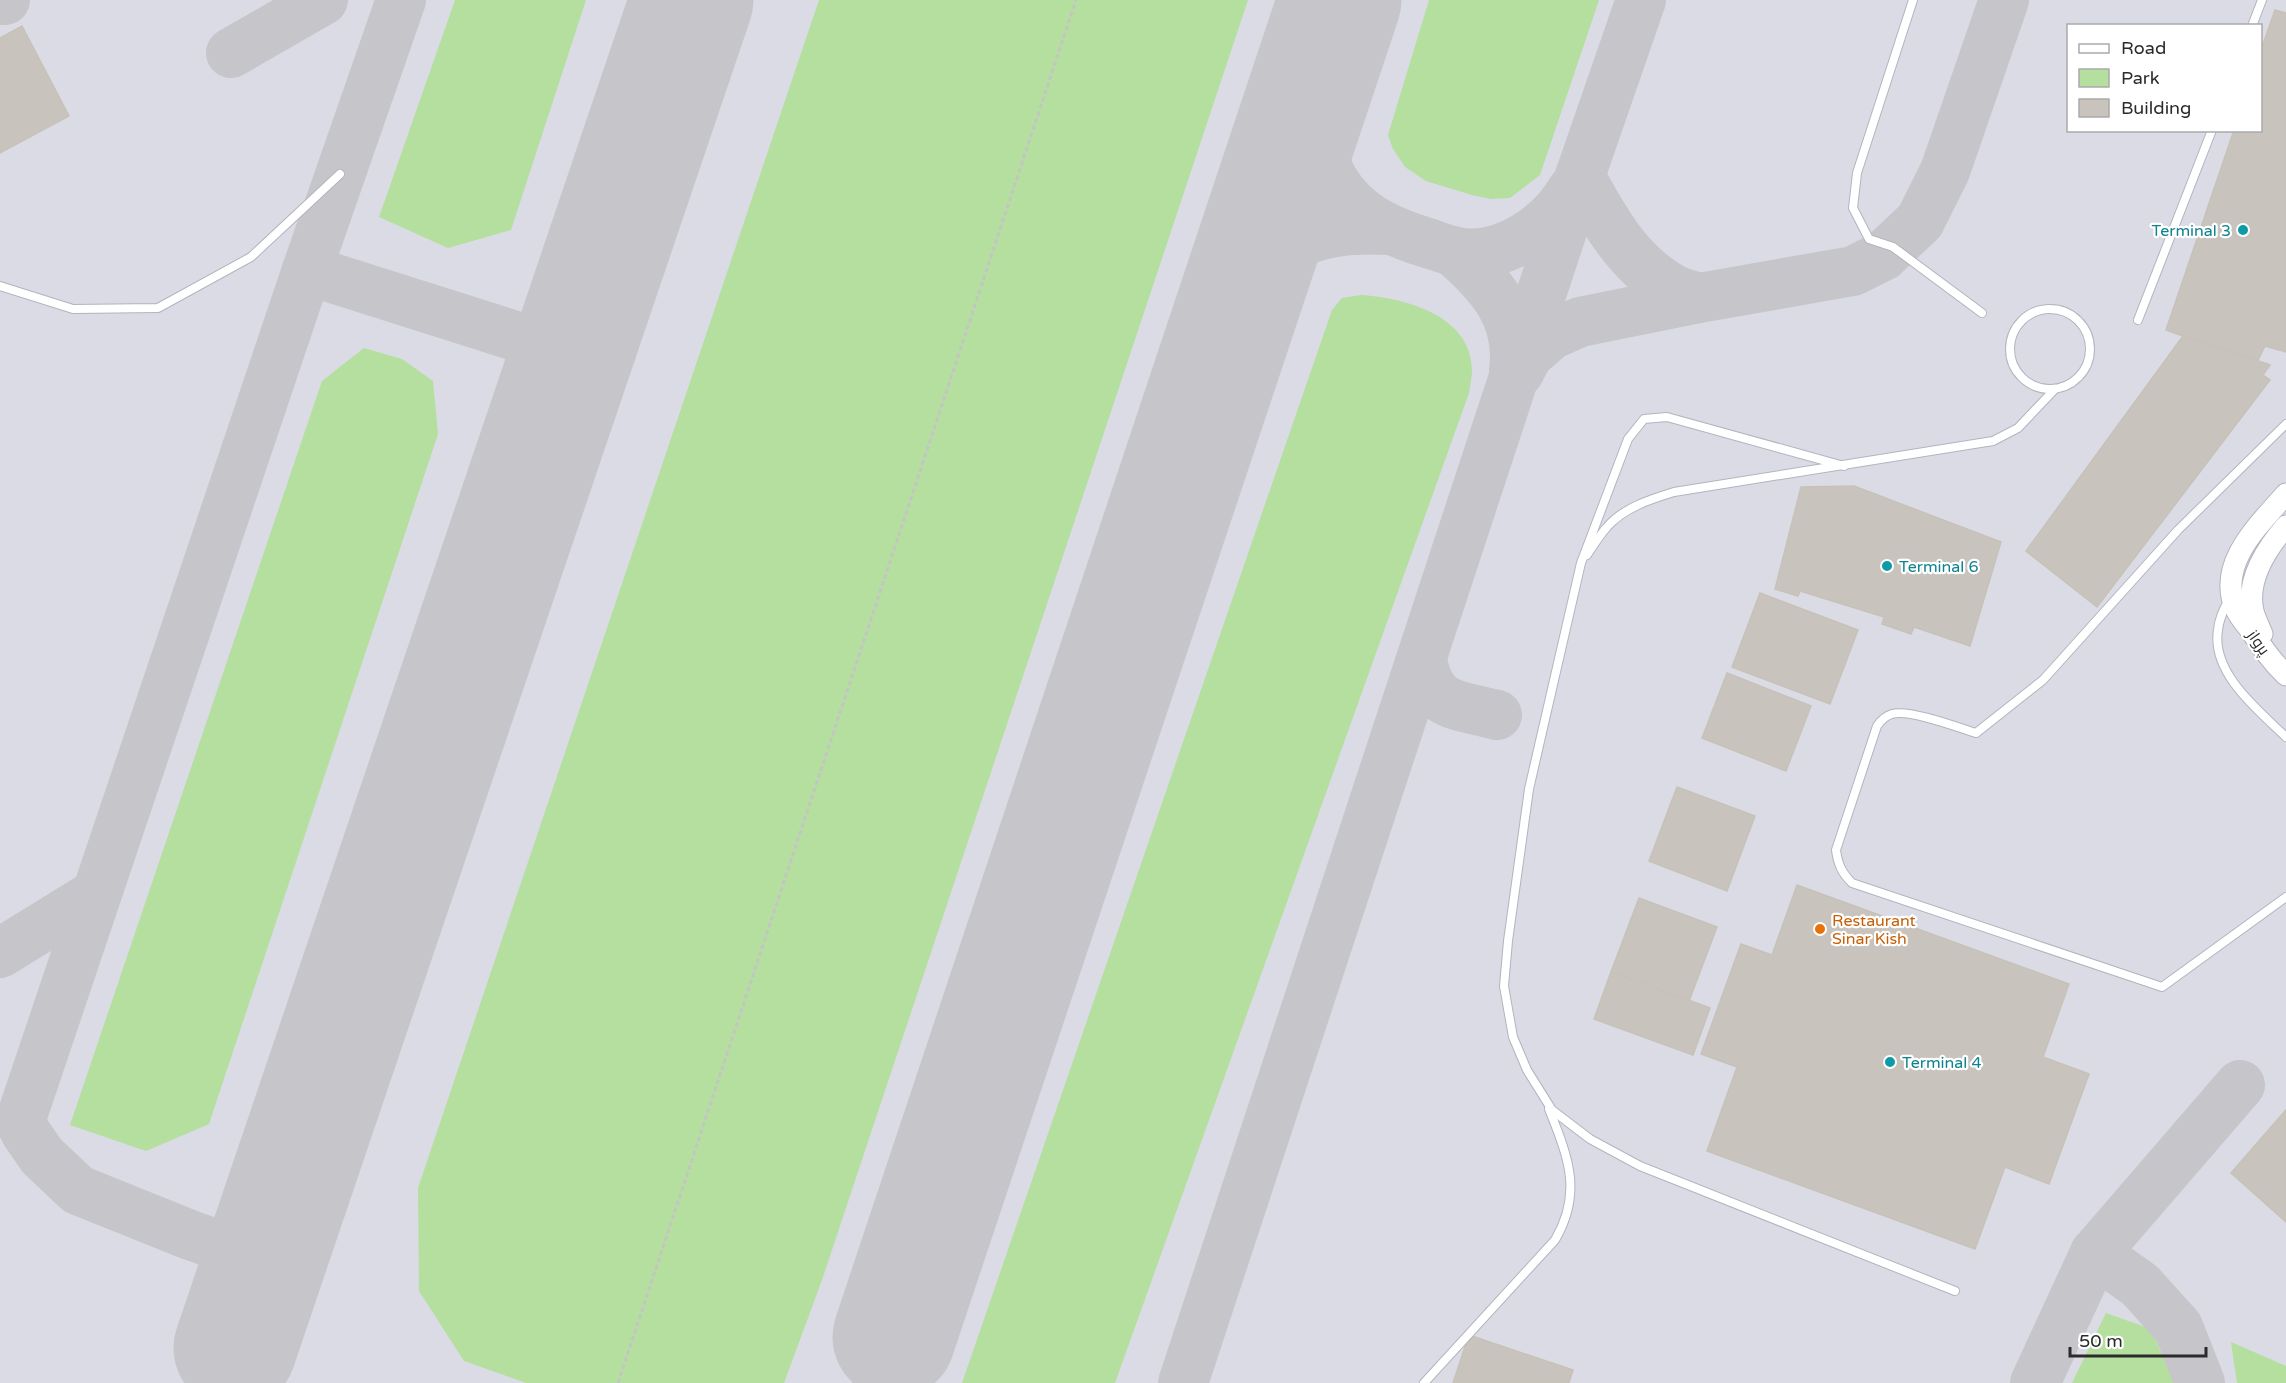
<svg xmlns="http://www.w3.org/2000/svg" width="2286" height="1383" font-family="'Varela Round',Cairo,sans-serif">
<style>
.airport{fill:#dadbe5;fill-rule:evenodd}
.green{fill:#b4df9f}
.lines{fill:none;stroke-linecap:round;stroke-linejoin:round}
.taxiway{stroke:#c6c5c9;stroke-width:50}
.runway{stroke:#c6c5c9;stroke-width:123}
.building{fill:#c8c4bd;stroke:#c7c2b8;stroke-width:1.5}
.service-casing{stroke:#b2b4be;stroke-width:10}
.secondary-casing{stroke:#b2b4be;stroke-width:23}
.path{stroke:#c4c4c4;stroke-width:3;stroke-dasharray:4.5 3;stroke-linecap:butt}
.service{stroke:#fff;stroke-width:8}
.secondary{stroke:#fff;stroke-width:21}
.culture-dot{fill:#0f9aa8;stroke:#fff;stroke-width:2}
.food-dot{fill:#e8710a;stroke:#fff;stroke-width:2}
.labels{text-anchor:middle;stroke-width:4.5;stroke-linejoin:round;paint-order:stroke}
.culture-label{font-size:16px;fill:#0d838f;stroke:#fff;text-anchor:start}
.street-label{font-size:16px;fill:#2b2b2b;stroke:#fff}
.food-label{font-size:16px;fill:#c56008;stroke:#fff;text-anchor:start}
</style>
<rect width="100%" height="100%" fill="#ece6de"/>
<path class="airport" d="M 0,0 L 2286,0 L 2286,1383 L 0,1383 ZM 2068,26 L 2260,26 L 2260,130 L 2068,130 Z"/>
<g class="green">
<polygon points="455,0 586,0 511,230 448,248 379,217"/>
<polygon points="819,0 1248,0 822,1280 784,1383 526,1383 464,1361 419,1291 418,1188"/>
<polygon points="1429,0 1599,0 1540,175 1510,198 1491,199 1472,195 1426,181 1405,167 1393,149 1388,135"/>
<path d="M 1361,295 C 1405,298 1471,315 1472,370 C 1472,377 1470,385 1469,393 L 1115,1383 L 962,1383 L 1332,310 L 1342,298 Z"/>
<polygon points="364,348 402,359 433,381 438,434 209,1124 146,1151 70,1125 322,381"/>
<polygon points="2106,1313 2151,1329 2174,1383 2072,1383"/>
<polygon points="2231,1342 2286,1366 2286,1383 2237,1383"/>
</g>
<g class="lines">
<g class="taxiway">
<polyline points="0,0 5,0"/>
<polyline points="231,53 323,0"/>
<path d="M 1311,88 C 1314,121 1317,152 1334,181 C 1354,214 1383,228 1418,240 C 1433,244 1447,251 1462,253 C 1506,258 1551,226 1572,190"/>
<path d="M 1580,176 C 1604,220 1628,264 1673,289 C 1681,293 1691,295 1699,298"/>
<path d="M 1453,251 C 1490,283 1521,317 1514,370"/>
<polyline points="307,270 572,354"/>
<path d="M 1244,296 C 1283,239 1321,226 1389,230"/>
<polyline points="1519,372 1528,355 1551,335 1580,322 1699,298 1853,271 1883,256 1920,221 1945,171 2004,0"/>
<path d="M 1422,659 C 1430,708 1456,704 1497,715"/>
<polyline points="0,953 96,894"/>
<polyline points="2095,1253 2140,1285 2178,1327 2200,1383"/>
<polyline points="264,1261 190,1235 78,1190 42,1156 26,1133 21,1123 23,1113 307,270 401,0"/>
<polyline points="235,1348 257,1383"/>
<polyline points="877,1383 894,1337"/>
<polyline points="1183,1383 1580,176 1641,0"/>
<polyline points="2035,1383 2095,1253 2240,1085"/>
</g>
<g class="runway">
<polyline points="894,1337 1340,0"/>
<polyline points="235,1348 692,0"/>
</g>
</g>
<g class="building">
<polygon points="2275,10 2286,13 2286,352 2265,346 2257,362 2166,330 2234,130 2260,130 2260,53"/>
<polygon points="22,26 69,116 0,153 0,38"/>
<polygon points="2183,336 2270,365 2263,375 2270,380 2097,607 2026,551"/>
<polygon points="1854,486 2001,542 1970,646 1914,627 1911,634 1882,624 1884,617 1800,591 1798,596 1775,589 1801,487"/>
<polygon points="1760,593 1858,630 1830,704 1732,667"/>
<polygon points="1727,673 1811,706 1786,771 1702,738"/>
<polygon points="1677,787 1755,816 1727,891 1649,861"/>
<polygon points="1797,885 2069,984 2043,1057 2089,1074 2049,1184 2005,1167 1975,1249 1707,1151 1737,1067 1701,1054 1741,944 1772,955"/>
<polygon points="1639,898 1717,927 1689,1001 1611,972"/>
<polygon points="1611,972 1710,1008 1693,1055 1594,1019"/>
<polygon points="2286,1110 2286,1222 2231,1173"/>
<polygon points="1469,1335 1573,1370 1569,1383 1453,1383"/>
</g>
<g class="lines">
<defs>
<g id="service">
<polyline points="1913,0 1857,173 1853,208 1869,239 1893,247 1982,313"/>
<polyline points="2252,26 2262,0"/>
<polyline points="0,286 73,309 158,308 251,257 340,174"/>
<circle cx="2050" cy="349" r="40"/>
<polyline points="2138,320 2212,130"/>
<path d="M 2286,424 L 2178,530 L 2043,680 L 1976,733 C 1957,727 1909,709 1892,714 C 1885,716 1881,720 1877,726 L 1836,850 C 1838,865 1842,873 1852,883 L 2162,987 L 2286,897"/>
<polyline points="1844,466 1667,417 1644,419 1628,439 1581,563 1529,789 1508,941 1504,986 1513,1037 1527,1070 1552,1110 1590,1139 1640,1166 1955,1291"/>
<path d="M 1587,555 C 1593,546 1599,536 1607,527 C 1623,508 1651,499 1674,492 L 1993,441 L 2018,428 L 2055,389"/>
<path d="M 2229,599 C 2224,609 2219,618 2218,630 C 2211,673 2258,710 2286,737"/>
<path d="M 1424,1383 L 1555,1240 C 1583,1192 1568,1157 1549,1109"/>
</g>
<g id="secondary">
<path d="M 2286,494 C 2259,525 2216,564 2236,609 C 2239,617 2247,625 2252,632 C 2262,647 2272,662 2286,675"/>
<path d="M 2262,634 C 2259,626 2255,619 2253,611 C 2246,580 2267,548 2286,526"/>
</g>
</defs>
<use href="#service" class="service-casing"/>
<use href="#secondary" class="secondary-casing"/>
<polyline class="path" points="618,1383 1076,0"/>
<use href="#service" class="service"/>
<use href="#secondary" class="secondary"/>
</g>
<g class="culture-dot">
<circle cx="2243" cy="230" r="6"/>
<circle cx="1887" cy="566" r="6"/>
<circle cx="1890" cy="1062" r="6"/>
</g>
<circle class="food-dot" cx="1820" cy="929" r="6"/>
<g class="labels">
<g class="culture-label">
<text x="2231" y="236" text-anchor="end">Terminal 3</text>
<text x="1899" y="572">Terminal 6</text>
<text x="1902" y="1068">Terminal 4</text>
</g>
<g class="street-label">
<text transform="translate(2259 642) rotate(55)" y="6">پرواز</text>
</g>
<g class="food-label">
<text x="1832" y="926">Restaurant<tspan x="1832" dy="18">Sinar Kish</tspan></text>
</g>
</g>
<rect x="2067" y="24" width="195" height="108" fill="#ffffff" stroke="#aaaaaa" stroke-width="1.5"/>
<rect x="2079" y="44" width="30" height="9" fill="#ffffff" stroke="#aaaaaa" stroke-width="1.5"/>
<text x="2121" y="54" font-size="18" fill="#2b2b2b">Road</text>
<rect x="2079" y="69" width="30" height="18" fill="#b4df9f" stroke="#aaaaaa" stroke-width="1.5"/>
<text x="2121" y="84" font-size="18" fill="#2b2b2b">Park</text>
<rect x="2079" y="99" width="30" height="18" fill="#c8c4bd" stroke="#aaaaaa" stroke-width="1.5"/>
<text x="2121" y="114" font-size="18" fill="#2b2b2b">Building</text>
<path d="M2070 1347v9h136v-9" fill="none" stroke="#2b2b2b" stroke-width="3"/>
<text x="2079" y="1347" font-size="18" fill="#2b2b2b" stroke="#ffffff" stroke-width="4.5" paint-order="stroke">50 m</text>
</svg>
